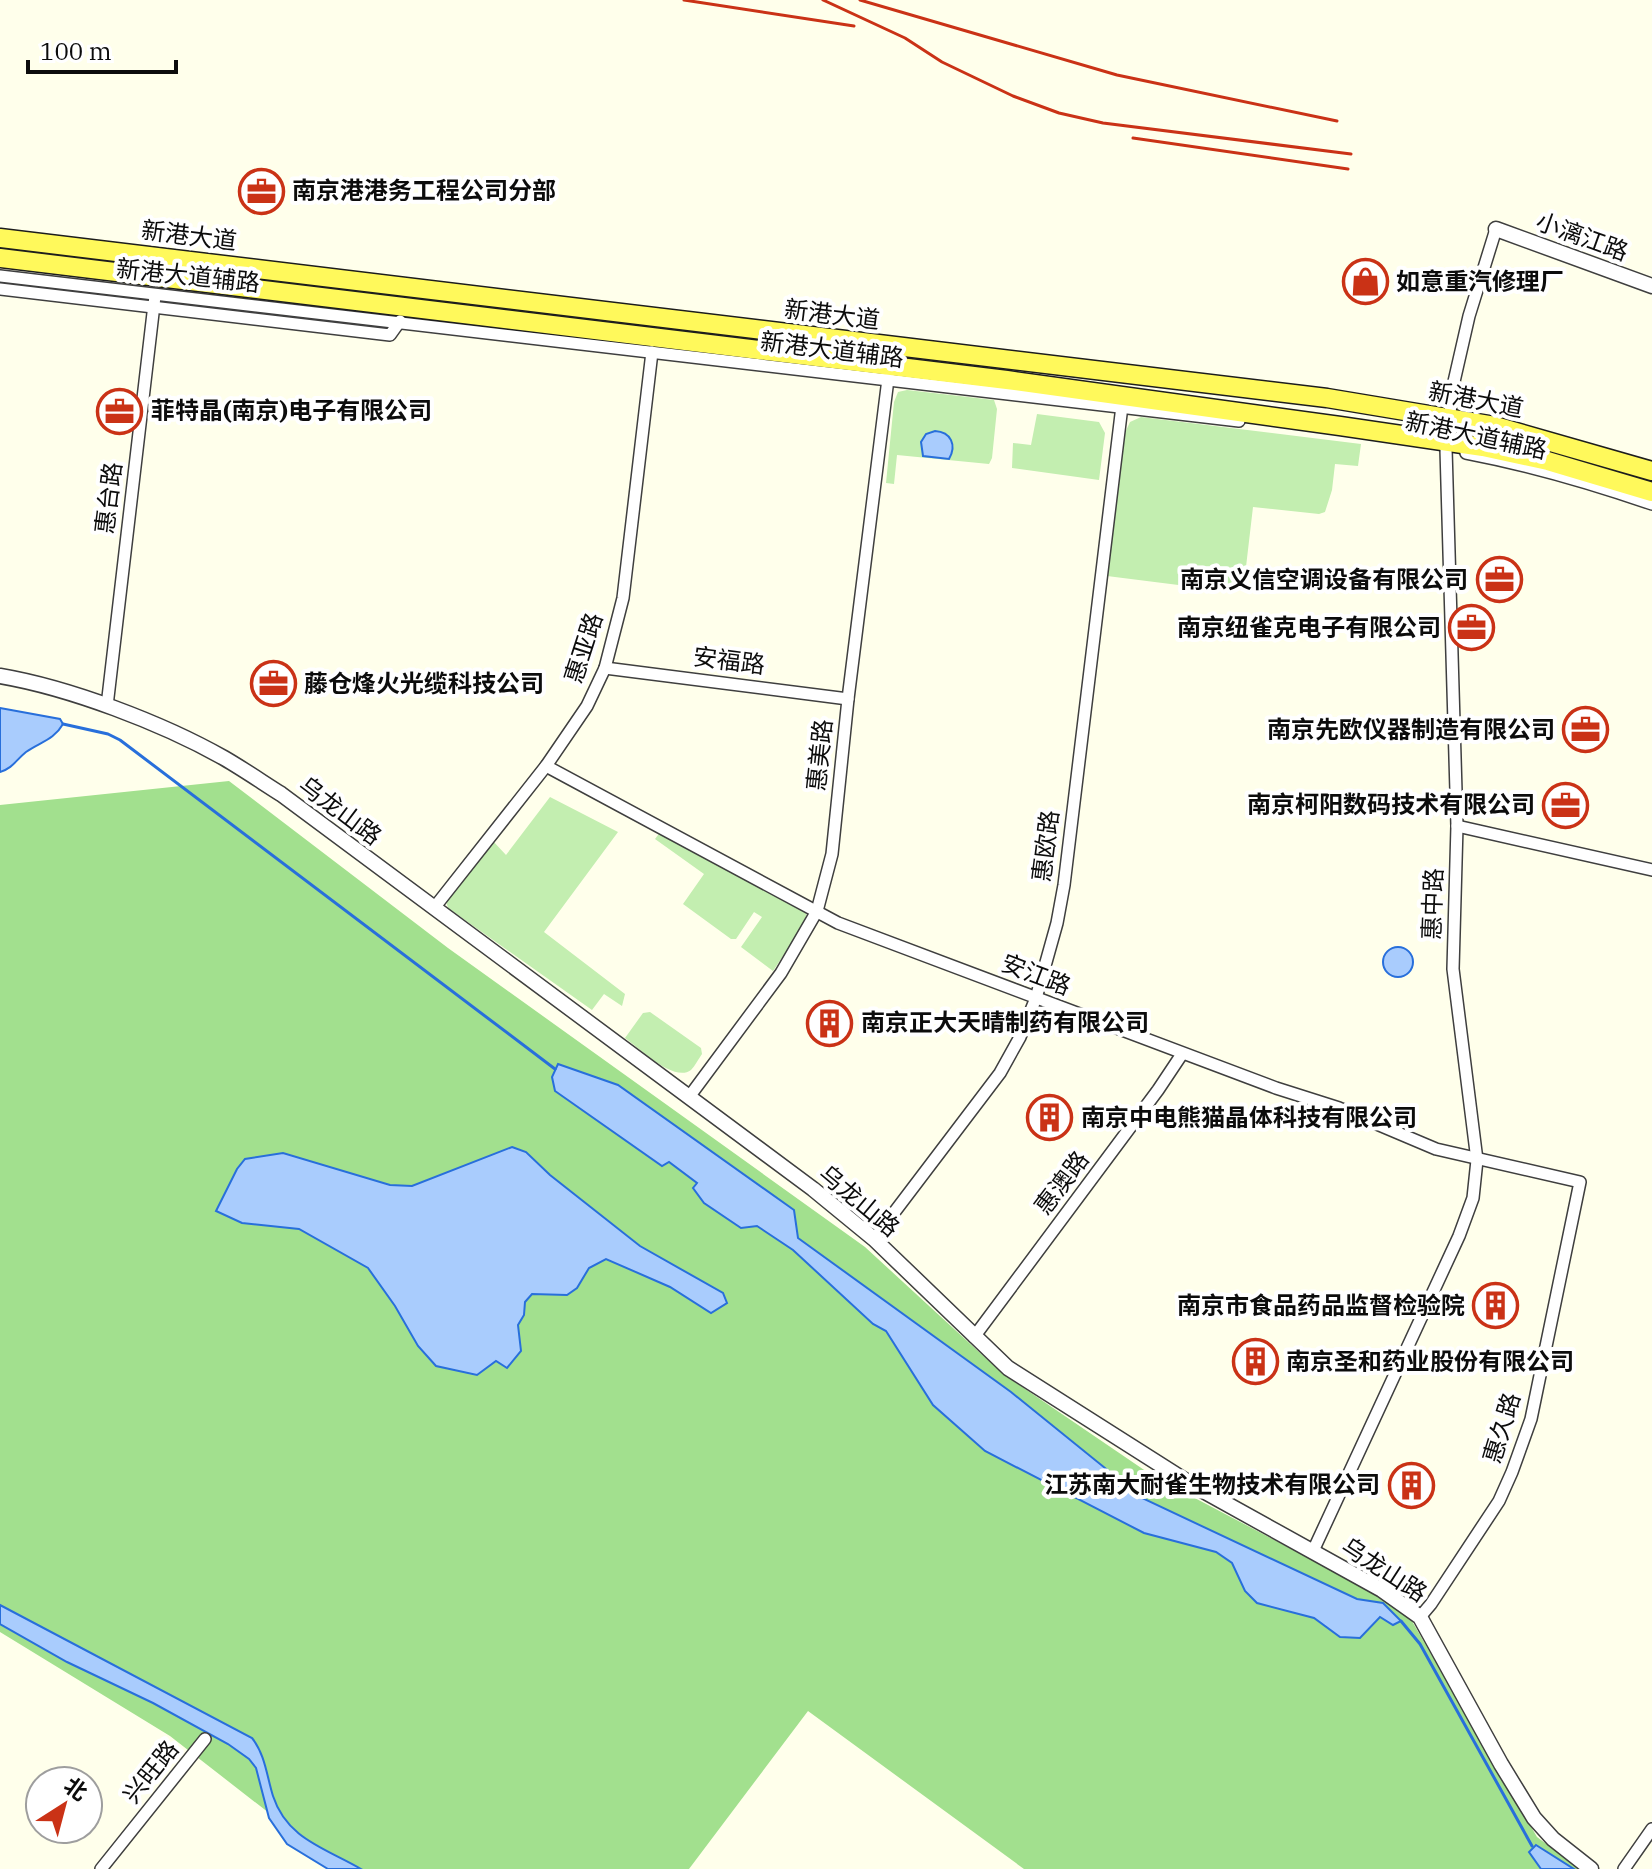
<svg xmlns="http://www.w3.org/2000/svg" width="1652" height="1869" font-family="'IBM Plex Serif','Noto Sans SC',serif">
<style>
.green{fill:#c3eeb0}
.forest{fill:#a2e08e}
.water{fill:#a9ccfd;stroke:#286fdb;stroke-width:2}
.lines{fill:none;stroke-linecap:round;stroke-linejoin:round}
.stream{stroke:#286fdb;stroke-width:3}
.minor-casing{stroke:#3f3f3f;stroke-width:14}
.tertiary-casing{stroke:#3f3f3f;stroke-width:17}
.primary-casing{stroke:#1d1d1d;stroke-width:21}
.minor{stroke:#fff;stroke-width:11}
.tertiary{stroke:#fff;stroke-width:14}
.primary{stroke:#fff95b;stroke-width:18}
.rail{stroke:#ca3216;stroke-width:3}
.labels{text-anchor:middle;stroke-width:8;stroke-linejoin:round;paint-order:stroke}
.poi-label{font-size:24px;font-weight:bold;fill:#0c0c0c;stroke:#fff;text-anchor:start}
.street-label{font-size:24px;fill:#0c0c0c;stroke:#fff}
</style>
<rect width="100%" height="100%" fill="#ffffeb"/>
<g class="green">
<polygon points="907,390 994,400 997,409 992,458 989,464 897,455 894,484 886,483 894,402 898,392"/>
<polygon points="1037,414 1099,422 1105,433 1099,480 1012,468 1013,443 1031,445"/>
<polygon points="1141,417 1361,444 1358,466 1335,464 1332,490 1325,512 1319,514 1253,507 1244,584 1234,592 1107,576 1123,437 1130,422"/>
<polygon points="550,797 618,832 544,932 625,994 622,1006 604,994 592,1010 448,908 446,901 492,840 506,855"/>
<polygon points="661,831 801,905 807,913 801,929 773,971 741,947 762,917 754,912 736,939 731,939 683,904 704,874 655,839"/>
<path d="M 650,1012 L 701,1048 L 702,1054 C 699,1058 695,1066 691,1070 C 674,1083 639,1048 625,1038 L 643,1013 Z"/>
</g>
<polygon class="forest" points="229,781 448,948 865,1247 1003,1374 1153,1476 1377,1594 1409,1616 1537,1837 1580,1869 1024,1869 808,1711 689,1869 341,1869 170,1736 0,1632 0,805"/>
<g class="water">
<path d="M 935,431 C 951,432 957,445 949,459 L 923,456 L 921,442 L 926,434 Z"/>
<path d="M 0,708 L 60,719 L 63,724 C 54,740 40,742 26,752 C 16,760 13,768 0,772 Z"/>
<circle cx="1398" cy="962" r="15"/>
<polygon points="558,1064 618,1085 794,1210 798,1238 1011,1392 1142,1498 1357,1599 1383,1603 1401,1621 1393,1625 1380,1617 1360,1638 1340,1637 1314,1618 1257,1603 1245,1591 1232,1563 1216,1552 1144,1533 985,1451 933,1405 886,1331 873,1324 793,1250 757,1226 741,1228 704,1203 693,1188 697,1183 669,1162 662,1166 555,1091 552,1077"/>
<polygon points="512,1147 526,1152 550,1175 640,1246 723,1293 727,1303 711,1313 670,1287 606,1259 589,1268 577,1288 567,1295 532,1294 525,1302 524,1315 518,1325 521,1351 507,1368 496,1361 477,1375 436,1366 418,1346 395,1306 368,1268 299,1229 242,1223 216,1211 237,1169 245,1159 283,1153 390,1185 412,1186"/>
<path d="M 0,1605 L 252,1738 C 265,1754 267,1777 273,1796 C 287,1839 325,1848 361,1869 L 328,1869 L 287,1844 L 269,1818 L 256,1768 L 249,1759 L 228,1744 L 153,1703 L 67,1662 L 0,1624 Z"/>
<polygon points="1536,1845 1574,1869 1541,1869 1529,1852"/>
</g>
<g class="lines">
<g class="stream">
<polyline points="63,724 108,734 120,740 555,1069"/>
<polyline points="1401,1621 1420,1644 1532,1846"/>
</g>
<defs>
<g id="minor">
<polyline points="0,276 1239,421"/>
<polyline points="0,289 390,335 400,321"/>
<path d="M 1466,453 C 1529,465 1591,483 1652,504"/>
<polyline points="605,668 848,699"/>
<polyline points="107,706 155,296"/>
<polyline points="546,766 838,923 1276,1088 1339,1108 1436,1149 1580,1182 1531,1419 1512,1472 1499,1501 1431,1604 1420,1617"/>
<polyline points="1457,826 1652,870"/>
<polyline points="434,908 546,766 587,706 605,668 623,598 652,352"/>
<polyline points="689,1097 781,973 817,911 832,854 848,699 888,379"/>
<polyline points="874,1239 1000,1073 1020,1037 1036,998 1057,923 1064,885 1122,406"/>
<polyline points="974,1337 1158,1090 1182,1054"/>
<polyline points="1313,1551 1459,1236 1473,1198 1477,1160 1453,969 1457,826 1446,449 1453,386 1469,316 1496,229"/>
<polyline points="101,1869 205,1739"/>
<polyline points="1624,1869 1652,1829"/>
</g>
<g id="tertiary">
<polyline points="1496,229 1652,286"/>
<path d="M 0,676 C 70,688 162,723 224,758 C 243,769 262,782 281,794 L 813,1189 L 874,1239 L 1008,1368 L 1189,1483 L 1382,1590 L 1420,1617 L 1501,1764 L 1534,1818 L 1553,1839 L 1591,1869"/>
</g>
<g id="primary">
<polyline points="0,238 1327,398 1495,426 1652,471"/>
<polyline points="0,258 1007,380 1340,426 1483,447 1548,461 1652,492"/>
</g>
</defs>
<use href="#minor" class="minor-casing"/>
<use href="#tertiary" class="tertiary-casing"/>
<use href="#primary" class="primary-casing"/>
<use href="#minor" class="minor"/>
<use href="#tertiary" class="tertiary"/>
<use href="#primary" class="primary"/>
<g class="rail">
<polyline points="684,0 854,26"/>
<polyline points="823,0 905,38 942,62 1013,96 1059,113 1103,123 1351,154"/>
<polyline points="860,0 1117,75 1337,121"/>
<polyline points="1133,138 1348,169"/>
</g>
</g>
<defs>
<symbol id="office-ring" viewBox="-11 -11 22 22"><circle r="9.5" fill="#fff" stroke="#ca3216" stroke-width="1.5"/><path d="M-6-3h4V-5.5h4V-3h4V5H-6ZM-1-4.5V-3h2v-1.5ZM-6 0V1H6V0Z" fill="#ca3216"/></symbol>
<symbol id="shop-ring" viewBox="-11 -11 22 22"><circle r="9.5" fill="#fff" stroke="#ca3216" stroke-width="1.5"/><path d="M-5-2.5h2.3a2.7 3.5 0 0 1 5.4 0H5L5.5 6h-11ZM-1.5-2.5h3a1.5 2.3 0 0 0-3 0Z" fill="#ca3216"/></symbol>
<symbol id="building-ring" viewBox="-11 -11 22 22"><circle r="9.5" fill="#fff" stroke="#ca3216" stroke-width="1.5"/><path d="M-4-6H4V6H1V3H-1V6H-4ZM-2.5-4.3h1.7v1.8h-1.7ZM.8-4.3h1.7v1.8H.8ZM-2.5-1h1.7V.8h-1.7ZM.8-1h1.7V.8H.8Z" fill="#ca3216"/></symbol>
</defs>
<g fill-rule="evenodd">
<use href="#office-ring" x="236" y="166" width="51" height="51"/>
<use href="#shop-ring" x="1340" y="256" width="51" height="51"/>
<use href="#office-ring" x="94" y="386" width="51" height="51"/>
<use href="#office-ring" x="1474" y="554" width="51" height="51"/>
<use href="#office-ring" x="1446" y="602" width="51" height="51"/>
<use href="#office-ring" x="248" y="658" width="51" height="51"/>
<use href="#office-ring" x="1560" y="704" width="51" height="51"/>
<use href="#office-ring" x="1540" y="780" width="51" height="51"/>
<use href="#building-ring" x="804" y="998" width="51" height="51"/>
<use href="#building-ring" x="1024" y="1092" width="51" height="51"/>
<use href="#building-ring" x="1470" y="1280" width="51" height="51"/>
<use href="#building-ring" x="1230" y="1336" width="51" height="51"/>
<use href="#building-ring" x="1386" y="1460" width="51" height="51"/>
</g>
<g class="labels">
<g class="poi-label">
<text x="292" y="199">南京港港务工程公司分部</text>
<text x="1396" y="290">如意重汽修理厂</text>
<text x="151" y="419">菲特晶(南京)电子有限公司</text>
<text x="1468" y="588" text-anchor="end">南京义信空调设备有限公司</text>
<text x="1441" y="636" text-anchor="end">南京纽雀克电子有限公司</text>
<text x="304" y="692">藤仓烽火光缆科技公司</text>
<text x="1555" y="738" text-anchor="end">南京先欧仪器制造有限公司</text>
<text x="1535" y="813" text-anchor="end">南京柯阳数码技术有限公司</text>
<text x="861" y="1031">南京正大天晴制药有限公司</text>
<text x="1081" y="1126">南京中电熊猫晶体科技有限公司</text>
<text x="1465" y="1314" text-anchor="end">南京市食品药品监督检验院</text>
<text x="1286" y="1370">南京圣和药业股份有限公司</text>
<text x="1380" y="1493" text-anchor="end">江苏南大耐雀生物技术有限公司</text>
</g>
<g class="street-label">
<text transform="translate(189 236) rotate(7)" y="8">新港大道</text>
<text transform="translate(1582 237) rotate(20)" y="8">小漓江路</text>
<text transform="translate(188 276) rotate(6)" y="8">新港大道辅路</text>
<text transform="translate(832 315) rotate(7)" y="8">新港大道</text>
<text transform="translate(832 350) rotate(7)" y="8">新港大道辅路</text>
<text transform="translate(1476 400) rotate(11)" y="8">新港大道</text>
<text transform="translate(1476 436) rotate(12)" y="8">新港大道辅路</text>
<text transform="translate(109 498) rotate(-83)" y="8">惠台路</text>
<text transform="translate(584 648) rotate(-72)" y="8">惠亚路</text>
<text transform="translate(729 661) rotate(7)" y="8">安福路</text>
<text transform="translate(820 755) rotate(-84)" y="8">惠美路</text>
<text transform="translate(340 811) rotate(37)" y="8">乌龙山路</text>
<text transform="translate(1046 846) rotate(-83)" y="8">惠欧路</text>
<text transform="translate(1433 904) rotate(-88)" y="8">惠中路</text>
<text transform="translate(1036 975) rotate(21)" y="8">安江路</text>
<text transform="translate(1062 1183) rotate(-53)" y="8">惠澳路</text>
<text transform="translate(859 1201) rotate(40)" y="8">乌龙山路</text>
<text transform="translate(1502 1428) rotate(-73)" y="8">惠久路</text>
<text transform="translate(1384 1570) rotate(33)" y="8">乌龙山路</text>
<text transform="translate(151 1772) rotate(-51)" y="8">兴旺路</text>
</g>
</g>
<g transform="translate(64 1805) rotate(36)"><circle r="38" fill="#ffffff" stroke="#9e9e9e" stroke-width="2"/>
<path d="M0-6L14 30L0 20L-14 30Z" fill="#ca3216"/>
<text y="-12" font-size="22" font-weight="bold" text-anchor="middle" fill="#0c0c0c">北</text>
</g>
<path d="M28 60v12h148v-12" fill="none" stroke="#0c0c0c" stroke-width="4"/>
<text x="40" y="60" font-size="24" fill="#0c0c0c" stroke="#ffffff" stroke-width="6" paint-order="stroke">100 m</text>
</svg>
